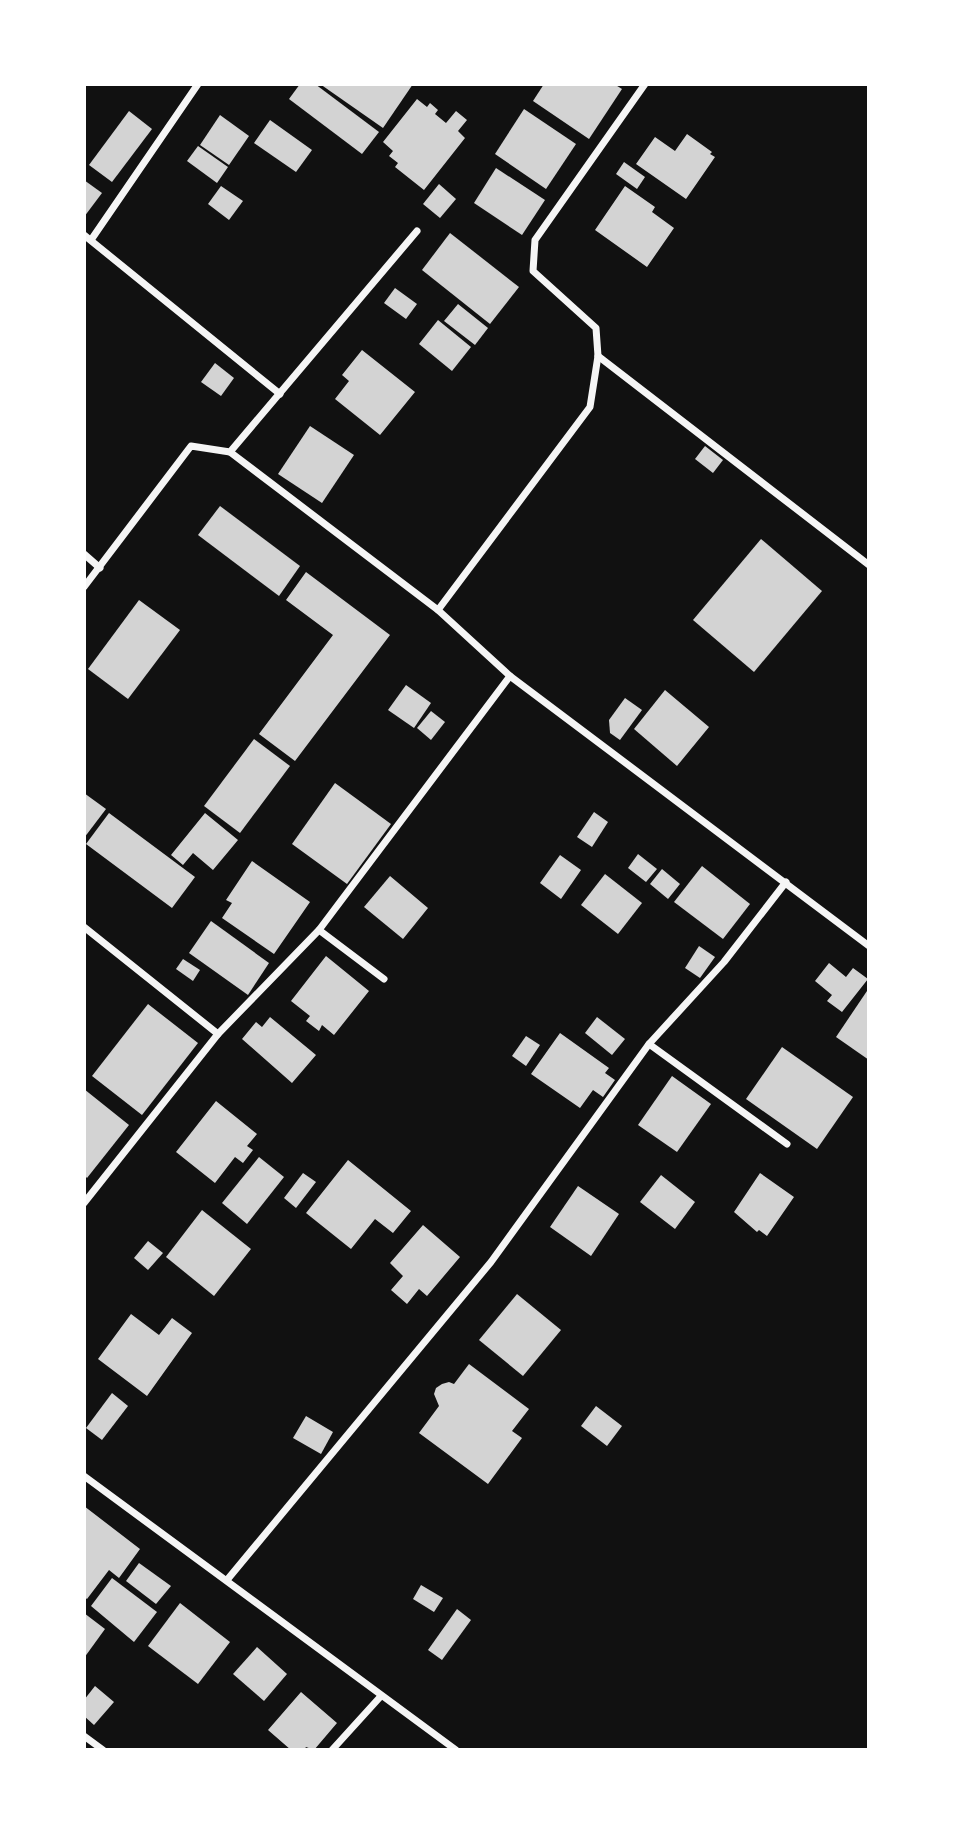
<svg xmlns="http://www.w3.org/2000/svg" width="953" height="1834" font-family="Manrope,sans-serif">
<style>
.building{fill:#d3d3d3}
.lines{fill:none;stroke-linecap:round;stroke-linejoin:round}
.minor{stroke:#f5f5f5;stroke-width:7}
</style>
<rect width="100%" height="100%" fill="#111"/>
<g class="building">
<polygon points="300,84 315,84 379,132 362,154 289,99"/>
<polygon points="320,84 413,84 383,128"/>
<polygon points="544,84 614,84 622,89 589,139 533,101"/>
<polygon points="417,99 427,107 430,103 438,110 435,114 446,123 456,111 467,120 458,131 465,138 424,190 395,167 398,163 389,156 393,151 383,142"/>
<polygon points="524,109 576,144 546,189 495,154"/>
<polygon points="129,111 152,129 112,182 89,165"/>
<polygon points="220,115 249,136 229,165 200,145"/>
<polygon points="270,120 312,150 296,172 254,143"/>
<polygon points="687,134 712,152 710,154 715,157 686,199 636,164 655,137 675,151"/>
<polygon points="198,146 228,167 217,183 187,161"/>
<polygon points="624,162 645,177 637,189 616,174"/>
<polygon points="496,168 545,200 522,235 474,203"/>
<polygon points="84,180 102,193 84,217"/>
<polygon points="439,184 456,199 440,218 423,204"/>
<polygon points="221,186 243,201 229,220 208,204"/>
<polygon points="625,186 655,207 652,212 674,228 647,267 595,230"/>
<polygon points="450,233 519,287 490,324 422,270"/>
<polygon points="395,288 417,304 406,319 384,303"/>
<polygon points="458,304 488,328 475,345 444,321"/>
<polygon points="438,320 471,347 452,371 419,344"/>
<polygon points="362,350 415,392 380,435 335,399 349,381 342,375"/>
<polygon points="215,363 234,378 221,396 201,382"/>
<polygon points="310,426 354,455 322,503 278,474"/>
<polygon points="705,446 723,460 713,473 695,459"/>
<polygon points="220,506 300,566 279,596 198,535"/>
<polygon points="761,539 822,591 754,672 693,620"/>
<polygon points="306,572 390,635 295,761 259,734 333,635 286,600"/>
<polygon points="139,600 180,630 128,699 88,669"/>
<polygon points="406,685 431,703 414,728 388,710"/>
<polygon points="665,690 709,727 677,766 634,729"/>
<polygon points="625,698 642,710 620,740 610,733 609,720"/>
<polygon points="431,711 445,722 431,740 417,728"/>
<polygon points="254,739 290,766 240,833 204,806"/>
<polygon points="335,783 391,824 347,884 292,844"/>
<polygon points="84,793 106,809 84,838"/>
<polygon points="594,812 608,822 592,847 577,837"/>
<polygon points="109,813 195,877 172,908 86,844"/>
<polygon points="205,813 238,840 213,870 193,853 183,865 171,855"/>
<polygon points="638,854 657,869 646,882 628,868"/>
<polygon points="560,855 581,870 561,899 540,883"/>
<polygon points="252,861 310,902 274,954 222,918 232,903 226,900"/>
<polygon points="702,866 750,904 723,939 674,902"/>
<polygon points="662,869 680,884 668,899 650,884"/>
<polygon points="605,874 642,903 618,934 581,905"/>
<polygon points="390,876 428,908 403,939 364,907"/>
<polygon points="211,921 269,963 248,995 189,953"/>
<polygon points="699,946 715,957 700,978 685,968"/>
<polygon points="326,956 369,991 334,1035 322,1025 319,1031 306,1021 310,1016 291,1001"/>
<polygon points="183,959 200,970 193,981 176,969"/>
<polygon points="829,963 846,977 853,968 868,979 842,1012 827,1001 832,995 815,981"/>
<polygon points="869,988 869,1060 836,1037"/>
<polygon points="148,1004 198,1043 142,1115 92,1076"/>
<polygon points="270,1017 316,1055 292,1083 242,1039 256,1022 262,1027"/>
<polygon points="597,1017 625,1039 612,1055 585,1033"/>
<polygon points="560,1033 609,1068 605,1073 615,1080 603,1097 593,1090 580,1108 531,1074"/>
<polygon points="526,1036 540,1045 526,1066 512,1056"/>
<polygon points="782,1047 853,1097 817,1149 746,1099"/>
<polygon points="672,1076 711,1104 677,1152 638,1125"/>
<polygon points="84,1089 129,1125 87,1178 84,1175"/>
<polygon points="216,1101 257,1134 247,1146 253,1150 243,1163 235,1157 215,1183 176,1152"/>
<polygon points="259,1157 284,1177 247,1224 222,1203"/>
<polygon points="348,1160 411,1211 393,1233 375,1219 351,1249 306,1213"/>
<polygon points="303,1173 316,1182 296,1208 284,1198"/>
<polygon points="760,1173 794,1197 767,1236 759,1230 757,1232 734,1212"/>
<polygon points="661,1175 695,1202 675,1229 640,1202"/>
<polygon points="578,1186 619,1214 591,1256 550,1227"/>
<polygon points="202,1210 251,1249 214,1296 166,1257"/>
<polygon points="423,1225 460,1257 427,1296 419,1289 407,1304 391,1290 403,1276 390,1263"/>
<polygon points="148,1241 163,1253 148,1270 134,1258"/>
<polygon points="517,1294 561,1330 523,1376 479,1340"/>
<polygon points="131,1314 159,1335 172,1318 192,1333 147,1396 98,1359"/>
<polygon points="469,1364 529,1409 512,1431 522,1438 488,1484 419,1433 439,1406 434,1394 436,1388 442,1384 449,1382 454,1384"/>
<polygon points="112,1393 128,1406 102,1440 86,1428"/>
<polygon points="596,1406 622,1426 607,1446 581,1426"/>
<polygon points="306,1416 333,1432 321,1454 293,1438"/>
<polygon points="84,1506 140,1549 119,1578 109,1570 87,1599 84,1597"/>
<polygon points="139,1563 171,1586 156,1604 126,1581"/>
<polygon points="112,1578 157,1612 134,1642 91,1606"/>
<polygon points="421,1585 443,1598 434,1612 413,1599"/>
<polygon points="180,1603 230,1642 198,1684 148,1646"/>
<polygon points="457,1609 471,1620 442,1660 428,1650"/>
<polygon points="84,1613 105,1629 84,1658"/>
<polygon points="257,1647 287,1674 264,1701 233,1674"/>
<polygon points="95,1686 114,1702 94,1725 84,1716 84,1700"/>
<polygon points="301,1692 337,1723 314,1750 306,1747 304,1750 291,1750 268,1730"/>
</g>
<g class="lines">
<g class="minor">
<polyline points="84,235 280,394"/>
<polyline points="91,240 198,84"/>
<polyline points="598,356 869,565"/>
<polyline points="230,452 438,610 510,676 869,946"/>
<polyline points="84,554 100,568"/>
<polyline points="84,587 191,446 230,452 417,231"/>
<polyline points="438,610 590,407 598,356 596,328 533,271 535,240 645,84"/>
<polyline points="84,927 218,1034"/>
<polyline points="319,930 384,979"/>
<polyline points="649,1044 787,1144"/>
<polyline points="84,1203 218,1034 319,930 510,676"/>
<polyline points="84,1476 456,1750"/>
<polyline points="227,1580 491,1262 649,1044 724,962 786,882"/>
<polyline points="84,1736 103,1750"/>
<polyline points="332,1750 381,1696"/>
</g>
</g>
<rect width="953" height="1834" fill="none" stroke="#ffffff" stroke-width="172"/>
</svg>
